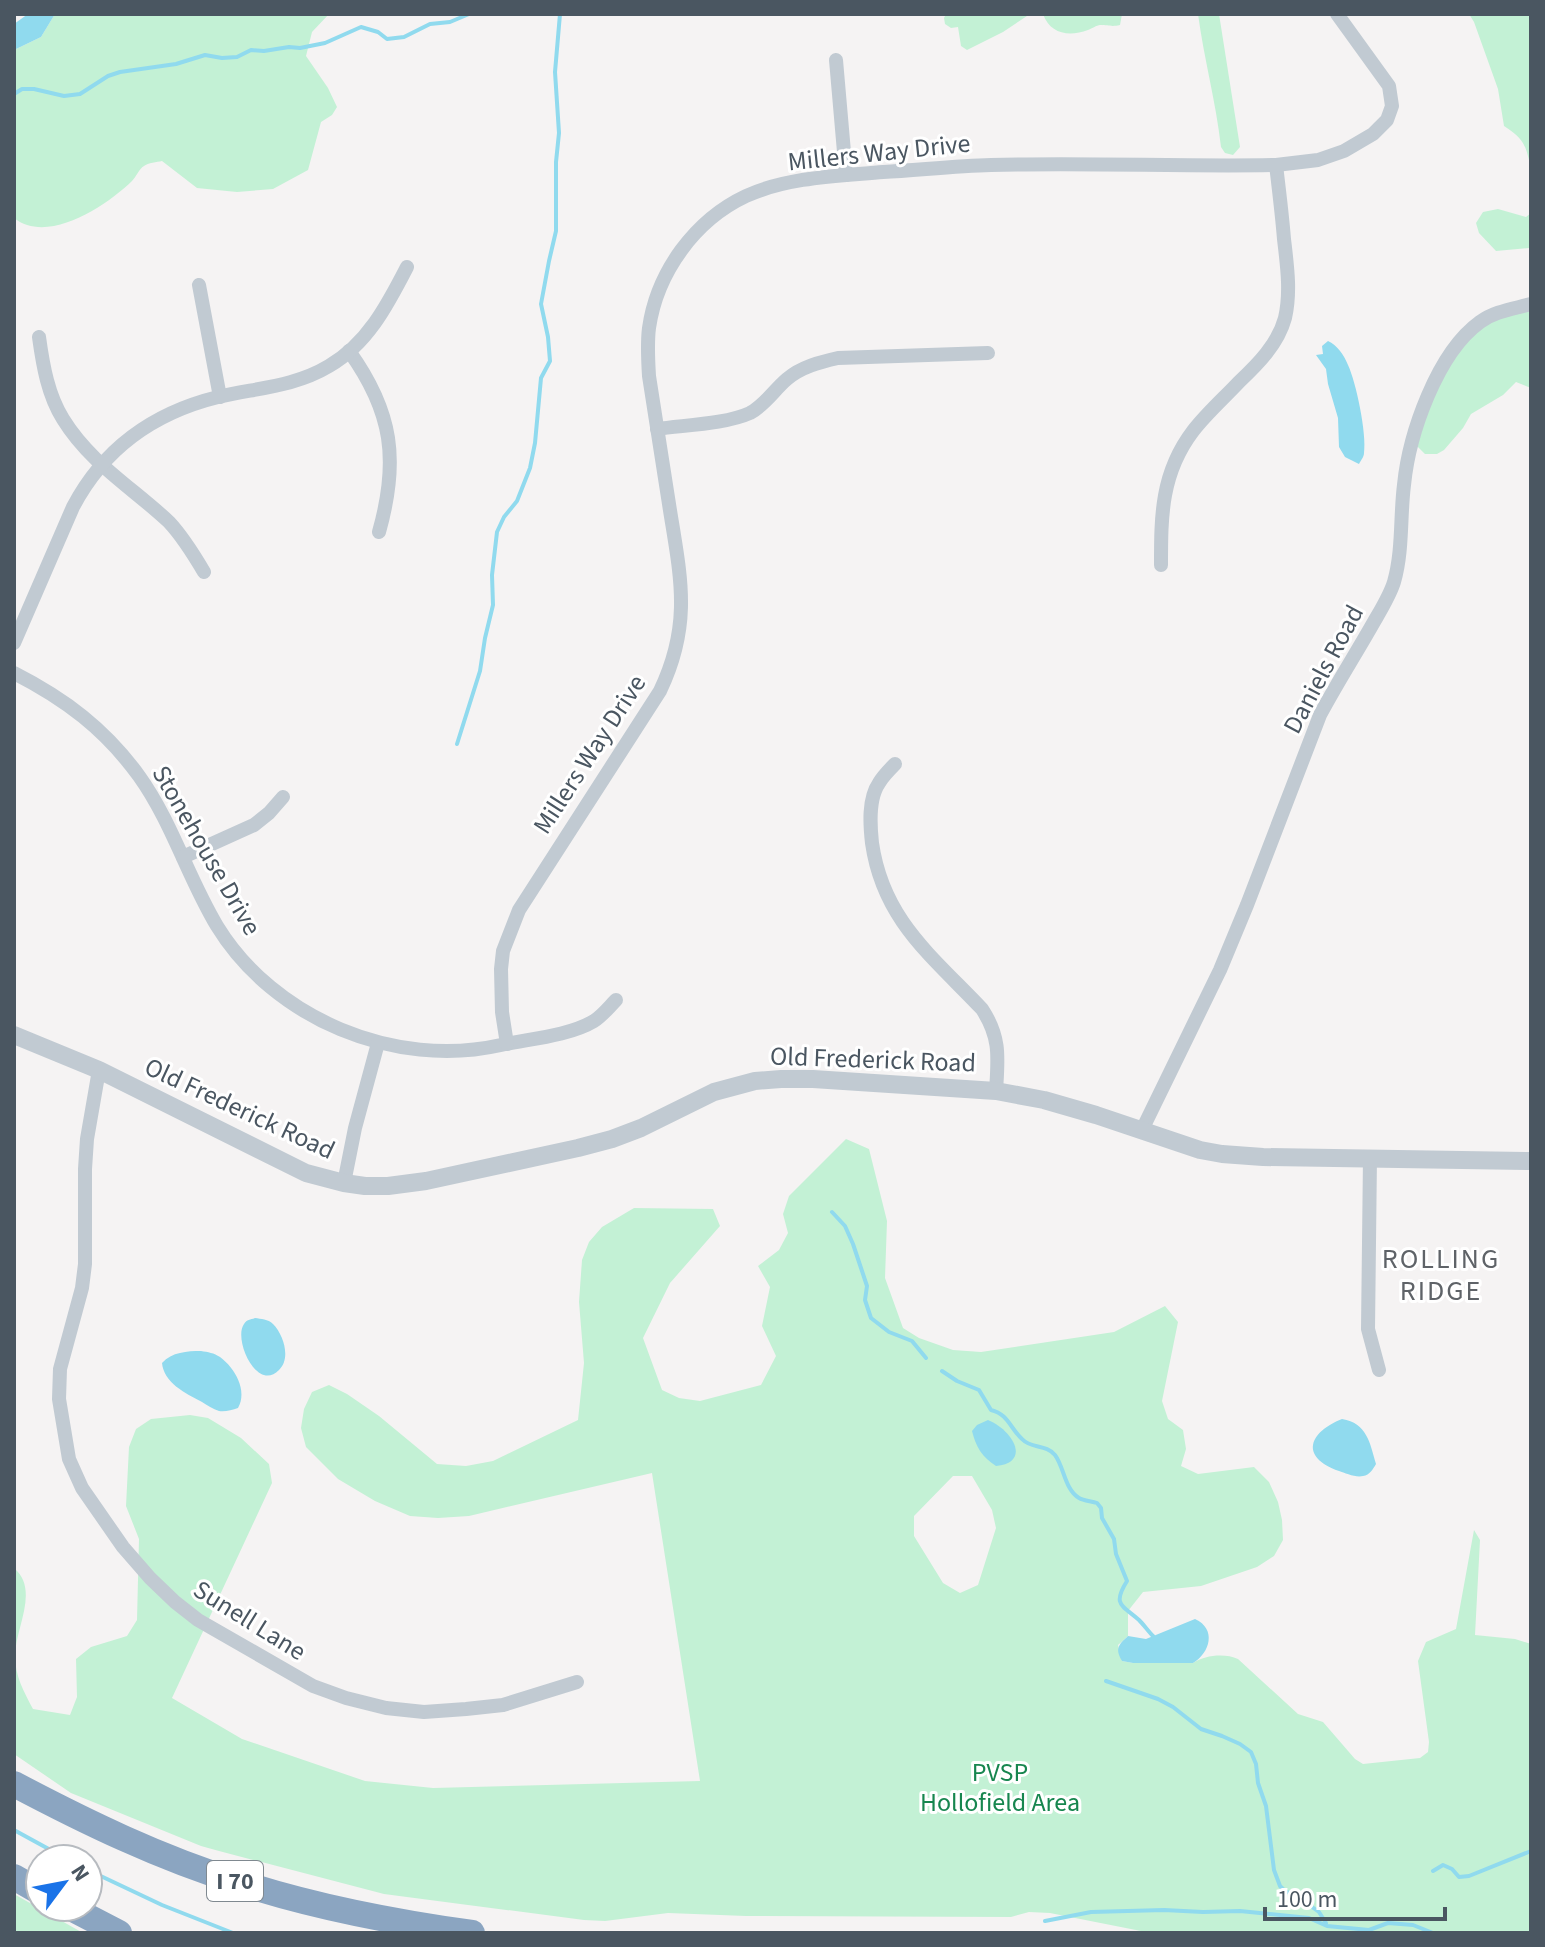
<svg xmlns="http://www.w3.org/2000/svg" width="1545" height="1947" font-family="'Source Sans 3',sans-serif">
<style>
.green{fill:#c3f1d5;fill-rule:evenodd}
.water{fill:#90daee}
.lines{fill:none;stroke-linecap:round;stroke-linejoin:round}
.stream{stroke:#90daee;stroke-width:4}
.minor{stroke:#c1cad2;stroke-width:14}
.tertiary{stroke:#c1cad2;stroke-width:18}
.motorway{stroke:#8ba5c1;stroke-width:26}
.labels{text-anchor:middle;stroke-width:6;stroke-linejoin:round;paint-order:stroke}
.shield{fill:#fff;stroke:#808990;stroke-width:2}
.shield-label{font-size:24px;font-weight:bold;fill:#4a5661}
.street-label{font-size:26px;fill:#4a5661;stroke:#fff}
.park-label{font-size:26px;fill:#17864f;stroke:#fff}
.neighbourhood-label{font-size:28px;letter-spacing:2px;fill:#5f6368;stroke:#fff}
</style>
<rect width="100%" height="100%" fill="#f5f3f3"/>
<g class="green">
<path d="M 55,14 L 329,14 L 312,32 L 306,56 L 328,88 L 337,107 L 332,115 L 321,122 L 308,170 L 273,189 L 237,192 L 197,188 L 162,161 C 157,162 148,163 144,166 C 139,169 136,177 132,181 C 106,206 48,245 14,218 L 14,50 L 41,37 Z"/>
<polygon points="946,14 1030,14 1003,32 967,50 961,46 958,27 951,28 945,24 944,18"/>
<path d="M 1043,14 L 1122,14 L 1120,25 C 1111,27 1109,25 1100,25 C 1097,25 1091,29 1088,30 C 1069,37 1050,34 1043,14 Z"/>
<path d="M 1198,14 L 1219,14 L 1240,147 L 1233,155 L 1225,153 L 1221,147 C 1216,102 1204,59 1198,14 Z"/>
<path d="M 1469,14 L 1531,14 L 1531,168 C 1525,144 1525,140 1504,126 L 1498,89 L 1474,22 Z"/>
<polygon points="1498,209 1526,217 1531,213 1531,246 1529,248 1496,251 1479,233 1476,223 1483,212"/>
<path d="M 1531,311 L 1531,388 L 1516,382 L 1503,395 L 1471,414 L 1463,428 L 1444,450 L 1437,454 L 1425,454 L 1416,445 C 1427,404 1458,333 1500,317 C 1510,314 1521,313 1531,311 Z"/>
<path d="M 846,1139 L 869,1149 L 887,1221 L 885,1278 L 903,1328 L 919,1338 L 953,1350 L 981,1352 L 1114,1332 L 1165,1306 L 1178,1322 L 1162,1401 L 1168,1419 L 1183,1430 L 1186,1449 L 1181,1466 L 1198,1474 L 1254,1467 L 1269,1482 L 1278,1502 L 1282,1520 L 1283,1540 L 1274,1556 L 1257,1567 L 1201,1586 L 1143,1592 L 1128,1611 L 1128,1636 L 1118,1645 L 1122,1661 L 1133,1663 L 1193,1663 C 1205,1655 1225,1653 1238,1659 L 1298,1714 L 1323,1722 L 1355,1759 L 1363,1764 L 1420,1758 L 1428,1752 L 1429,1742 L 1418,1661 L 1426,1642 L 1456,1629 L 1474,1530 L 1480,1540 L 1475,1635 L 1515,1639 L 1531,1644 L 1531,1933 L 1151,1933 L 1050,1913 L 1029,1912 L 1011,1917 L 746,1916 L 668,1913 L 605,1921 L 584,1920 L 384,1894 L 219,1851 L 201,1846 L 71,1793 L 14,1754 L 14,1568 C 40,1590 15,1628 15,1656 C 15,1676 24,1692 33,1709 L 70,1715 L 77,1697 L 76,1659 L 91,1647 L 127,1636 L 137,1620 L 139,1539 L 126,1506 L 129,1447 L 136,1429 L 151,1419 L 190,1415 L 208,1418 L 241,1438 L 269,1464 L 272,1483 L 172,1698 L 242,1739 L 365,1781 L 433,1788 L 700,1781 L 652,1473 L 469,1516 L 438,1518 L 410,1516 L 375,1501 L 338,1479 L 306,1447 L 301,1428 L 304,1409 L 312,1392 L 329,1385 L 347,1394 L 379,1416 L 437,1464 L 466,1466 L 493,1461 L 578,1420 L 584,1363 L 579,1302 L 582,1260 L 589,1242 L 602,1227 L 634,1208 L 713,1209 L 720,1226 L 670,1283 L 643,1338 L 662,1390 L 679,1398 L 700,1401 L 761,1385 L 776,1356 L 762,1326 L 770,1287 L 758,1266 L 779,1250 L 788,1233 L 783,1214 L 789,1196 ZM 953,1476 L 972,1476 L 992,1510 L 996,1528 L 978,1585 L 960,1593 L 943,1583 L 914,1536 L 914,1516 Z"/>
<polygon points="14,1894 83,1933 14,1933"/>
</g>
<g class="water">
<polygon points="28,14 55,14 41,37 14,50 14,24"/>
<path d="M 1328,341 C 1337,345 1344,355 1348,365 C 1356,382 1367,434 1364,453 C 1364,457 1361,460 1359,464 L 1345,457 L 1339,447 L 1338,418 L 1328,384 L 1326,369 L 1316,355 L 1323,354 L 1322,346 Z"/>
<path d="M 255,1318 C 261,1319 268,1319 273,1324 C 284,1335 291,1359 279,1370 C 257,1393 233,1339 244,1324 C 247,1319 250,1320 255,1318 Z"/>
<path d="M 201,1351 C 208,1352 214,1353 220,1357 C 235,1368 248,1391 238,1408 C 232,1410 225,1412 219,1411 C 213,1409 207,1405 202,1402 C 185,1393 164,1383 162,1363 C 172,1352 187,1351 201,1351 Z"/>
<path d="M 1342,1419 C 1367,1423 1370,1443 1376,1464 C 1373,1469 1370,1475 1363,1476 C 1356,1478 1345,1473 1339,1471 C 1299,1457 1309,1432 1342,1419 Z"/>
<path d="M 988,1420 C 1011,1429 1033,1462 996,1466 C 982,1457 976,1447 972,1431 L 977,1425 Z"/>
<path d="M 1195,1619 C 1217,1629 1210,1653 1193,1663 L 1133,1663 L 1122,1661 C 1115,1649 1118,1645 1128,1636 L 1146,1639 Z"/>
</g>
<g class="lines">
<g class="stream">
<polyline points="14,94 22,89 34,89 64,96 80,94 108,76 120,72 176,64 205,55 222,58 237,57 251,50 264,51 289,47 300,48 325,43 361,27 378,32 387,39 404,37 430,24 450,22 469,14"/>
<polyline points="457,744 480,671 485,638 493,605 492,575 497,532 504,517 517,501 530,468 535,443 541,378 550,361 548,337 541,304 549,261 556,231 556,162 559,133 555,72 560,14"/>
<polyline points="832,1212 845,1226 853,1244 867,1286 865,1300 871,1318 889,1332 912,1341 926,1358"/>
<path d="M 942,1371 L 957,1381 L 979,1390 L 991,1410 C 1008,1414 1010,1428 1022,1439 C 1031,1449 1046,1444 1055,1455 C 1064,1467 1065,1490 1079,1498 C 1084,1501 1092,1501 1097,1503 L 1101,1508 L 1102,1518 L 1114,1539 L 1116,1554 L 1127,1581 C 1112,1605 1122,1605 1139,1620 C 1144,1625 1148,1631 1153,1636"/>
<polyline points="1106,1681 1158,1699 1173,1707 1201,1729 1222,1736 1240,1744 1251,1752 1256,1764 1258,1783 1266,1806 1274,1870 1280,1886 1285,1891 1297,1896 1319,1912 1326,1923"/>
<polyline points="14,1830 67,1859"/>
<polyline points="88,1870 162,1905 233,1933"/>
<polyline points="1433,1871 1443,1865 1452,1869 1459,1877 1469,1876 1531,1851"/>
<polyline points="1045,1921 1091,1912 1164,1910 1203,1912 1240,1911 1309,1918 1327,1926 1369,1930 1388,1923 1413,1925 1433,1933"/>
</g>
<g class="minor">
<polyline points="836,60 846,175"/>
<polyline points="199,285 220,397"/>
<path d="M 39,337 C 43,366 48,395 63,419 C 90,463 133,488 169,522 C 183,537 194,555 204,572"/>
<path d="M 349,351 C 393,412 399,461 379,532"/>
<path d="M 657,429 C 684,425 726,424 750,413 C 765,405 774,390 787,379 C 801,367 820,362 838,358 L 988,353"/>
<path d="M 1161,565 C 1161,516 1161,473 1193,431 C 1206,414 1224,398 1239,382 C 1258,364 1278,344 1285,318 C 1291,292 1287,265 1284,239 C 1282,214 1279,190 1276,165"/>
<path d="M 14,643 L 73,507 C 104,448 153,413 218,397 C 256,388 294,387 329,366 C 367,344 387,306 407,267"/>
<path d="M 14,673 C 65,699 105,729 139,776 C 172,822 188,878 217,926 C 274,1019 395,1069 501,1045 C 529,1039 569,1036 594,1021 C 603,1015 609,1007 616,1000"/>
<path d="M 895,764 C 889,770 883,776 879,783 C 868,799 870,825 872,843 C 883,920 932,956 982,1009 C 1001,1038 998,1058 996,1091"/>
<polyline points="183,857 254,825 269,813 283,797"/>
<path d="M 507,1044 L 502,1012 L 501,969 L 503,951 L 519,910 L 660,691 C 693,622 680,575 669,504 C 662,461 656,419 649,376 C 648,360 647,344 649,328 C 657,272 695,220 746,196 C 788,177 838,176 883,172 C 919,170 955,166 991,165 C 1086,162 1181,167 1276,165 L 1318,160 L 1344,151 L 1373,134 L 1387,120 L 1392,106 L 1389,86 L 1337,14"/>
<polyline points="99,1070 87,1139 85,1169 85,1264 82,1288 60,1369 59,1399 69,1459 82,1488 123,1547 150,1578 175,1602 198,1620 313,1686 346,1698 386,1708 424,1712 466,1709 503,1705 577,1682"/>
<path d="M 1142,1130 L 1220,970 L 1247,905 L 1320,715 C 1337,683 1357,652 1375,620 C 1382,608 1390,595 1394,582 C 1403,551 1400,516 1404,485 C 1409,434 1437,353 1480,322 C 1495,311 1513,309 1531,304"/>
<polyline points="1370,1157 1368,1329 1379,1370"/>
<polyline points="344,1183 355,1128 378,1043"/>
</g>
<polyline class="tertiary" points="14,1035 99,1070 306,1173 344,1183 365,1186 388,1186 426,1181 578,1148 612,1139 641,1128 714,1092 755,1081 781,1079 813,1079 996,1091 1044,1100 1096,1115 1200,1150 1222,1154 1263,1157 1531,1161"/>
<g class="motorway">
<path d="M 14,1784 C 86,1822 160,1858 238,1882 C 314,1907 393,1922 472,1933"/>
<polyline points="14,1877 40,1892"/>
<polyline points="69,1907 119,1933"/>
</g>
</g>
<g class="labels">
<rect class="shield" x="207" y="1861" width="56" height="40" rx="6"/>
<g class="shield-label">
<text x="235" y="1889">I 70</text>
</g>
<g class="street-label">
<text transform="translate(879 152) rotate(-6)" y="9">Millers Way Drive</text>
<text transform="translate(1323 669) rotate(-62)" y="9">Daniels Road</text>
<text transform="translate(589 754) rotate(-57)" y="9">Millers Way Drive</text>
<text transform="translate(207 850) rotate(60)" y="9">Stonehouse Drive</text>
<text transform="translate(873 1059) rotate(2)" y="9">Old Frederick Road</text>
<text transform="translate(240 1108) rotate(25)" y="9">Old Frederick Road</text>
<text transform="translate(250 1620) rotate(32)" y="9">Sunell Lane</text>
</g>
<g class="park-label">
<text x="1000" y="1781">PVSP<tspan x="1000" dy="30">Hollofield Area</tspan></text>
</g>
<g class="neighbourhood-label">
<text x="1441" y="1268">ROLLING<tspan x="1441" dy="32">RIDGE</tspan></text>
</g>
</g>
<rect width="1545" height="1947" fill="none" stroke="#4a5661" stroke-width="32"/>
<g transform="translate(64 1883) rotate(58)"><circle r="38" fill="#ffffff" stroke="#b7bbc0" stroke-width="2"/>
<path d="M0-6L14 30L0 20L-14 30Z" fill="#1a73e8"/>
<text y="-12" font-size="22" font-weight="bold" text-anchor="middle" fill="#4a5661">N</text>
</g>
<path d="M1265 1907v12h180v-12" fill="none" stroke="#4a5661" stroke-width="4"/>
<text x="1277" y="1907" font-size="24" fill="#4a5661" stroke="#ffffff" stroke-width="6" paint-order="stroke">100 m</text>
</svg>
